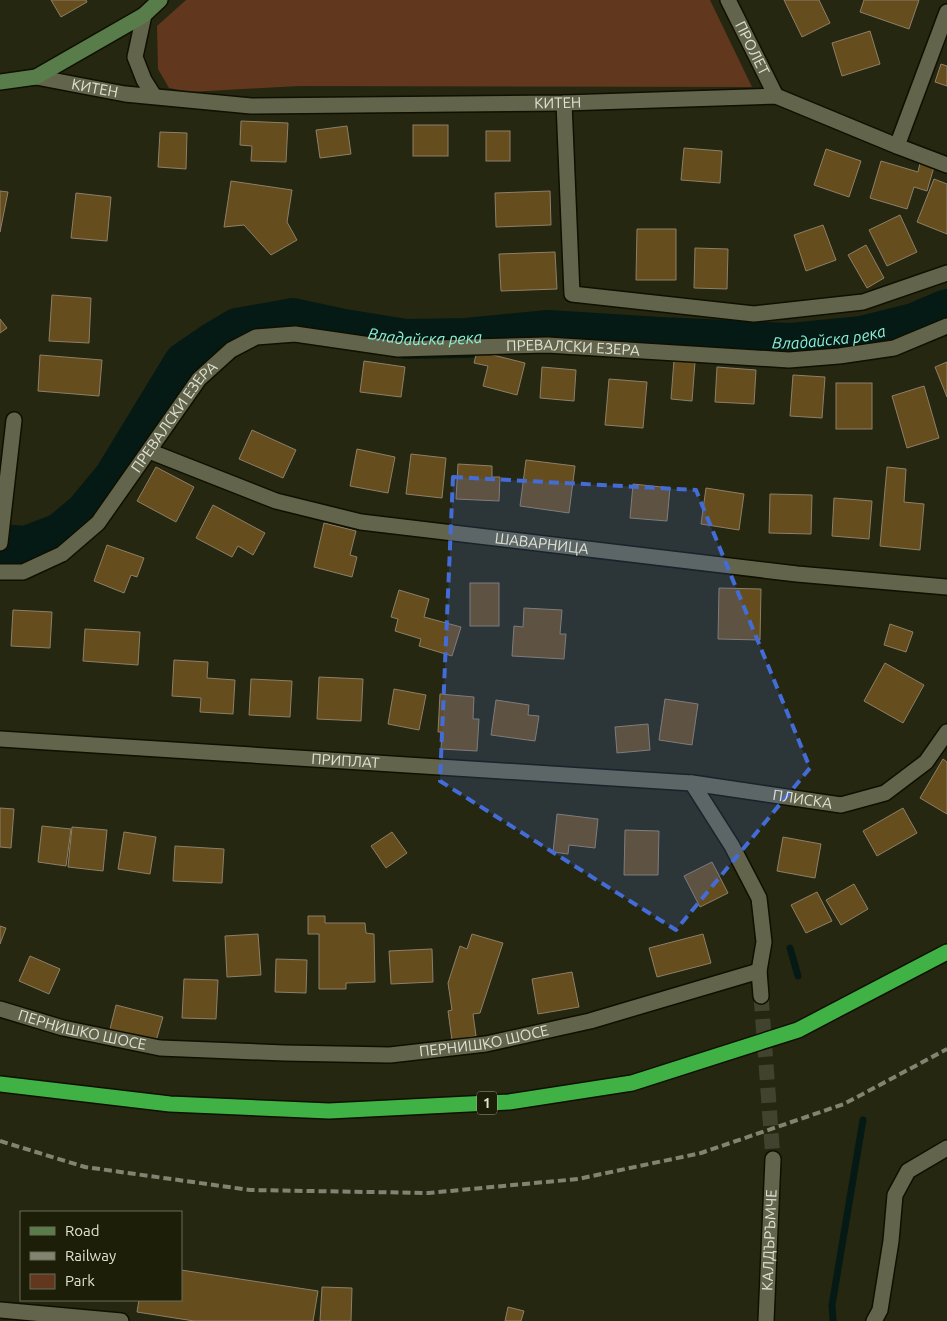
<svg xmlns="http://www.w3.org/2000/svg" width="947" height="1321" font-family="Ubuntu,sans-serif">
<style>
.green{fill:#61371e}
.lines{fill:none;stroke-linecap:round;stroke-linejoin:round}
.stream{stroke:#061a15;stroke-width:7}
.river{stroke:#061a15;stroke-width:40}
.building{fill:#654d1e;stroke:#8d7f68}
.street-tunnel{stroke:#42432e;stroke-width:15;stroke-dasharray:15 8;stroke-linecap:butt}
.street-casing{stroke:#0f1000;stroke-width:18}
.secondary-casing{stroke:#0f1000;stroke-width:18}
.highway-casing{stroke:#0f1000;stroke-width:18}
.street{stroke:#62654c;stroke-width:15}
.secondary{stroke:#587c4a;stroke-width:15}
.highway{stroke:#3fb145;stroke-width:15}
.rail{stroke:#828371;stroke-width:4;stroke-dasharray:8 4;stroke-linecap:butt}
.marked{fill:#446cd7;fill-opacity:0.2;stroke:#446cd7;stroke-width:4;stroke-dasharray:10 6;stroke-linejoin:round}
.labels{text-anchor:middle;stroke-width:4;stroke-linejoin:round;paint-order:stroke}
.shield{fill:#1c1e07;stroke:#a5a796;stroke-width:1}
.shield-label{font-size:14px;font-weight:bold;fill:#e0e2d4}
.street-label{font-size:15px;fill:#e0e2d4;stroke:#1c1e07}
.water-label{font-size:16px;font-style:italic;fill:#8df1d7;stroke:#1c1e07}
</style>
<rect width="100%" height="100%" fill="#262711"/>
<polygon class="green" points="186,0 710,0 752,87 299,86 190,92 169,88 158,69 157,26"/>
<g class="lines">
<g class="stream">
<polyline points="790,948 798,976"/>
<polyline points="833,1321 832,1305 863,1120"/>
</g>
<path class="river" id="s1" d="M 0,544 L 26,546 L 60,533 L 85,512 L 114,477 L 184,362 L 212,343 L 237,328 L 293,318 L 344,329 L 406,339 L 466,338 L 548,330 L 660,337 L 791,343 L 862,336 L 914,323 L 947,309"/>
</g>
<g class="building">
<polygon points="51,0 86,0 87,2 61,17"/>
<polygon points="784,0 819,0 830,23 802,37"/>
<polygon points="864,0 919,0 909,29 860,12"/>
<polygon points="870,31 880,64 842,76 832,43"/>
<polygon points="941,64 947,66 947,86 935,82"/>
<polygon points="241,121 288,123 286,162 251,161 252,146 240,145"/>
<rect x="413" y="125" width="35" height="31"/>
<polygon points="347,126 351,154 320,158 316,130"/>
<rect x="486" y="131" width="24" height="30"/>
<polygon points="160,132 187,133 186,169 158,167"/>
<polygon points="684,148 722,151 720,183 681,180"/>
<polygon points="826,149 861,161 849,197 814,185"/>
<polygon points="881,161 918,172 920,163 934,167 927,191 914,187 907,209 870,198"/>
<polygon points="934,179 947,184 947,234 917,222"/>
<polygon points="231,181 292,190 287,222 297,240 271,255 244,225 224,227"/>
<polygon points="0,191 8,192 0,232"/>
<polygon points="550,191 551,225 496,227 495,193"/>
<polygon points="76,193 111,197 107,241 71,238"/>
<polygon points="900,215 917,252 887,266 869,230"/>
<polygon points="823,225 836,260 806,271 794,235"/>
<polygon points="637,229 676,229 676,280 636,280"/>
<polygon points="866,245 884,278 867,288 848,255"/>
<polygon points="695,248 728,249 727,289 694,288"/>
<polygon points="555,252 557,289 501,291 499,254"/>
<polygon points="52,295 91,298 89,343 49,341"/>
<polygon points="0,319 7,328 0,333"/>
<polygon points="477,351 525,363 517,395 483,386 488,366 474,363"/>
<polygon points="40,355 102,360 99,396 38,391"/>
<polygon points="674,360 695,362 692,401 671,399"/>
<polygon points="364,361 405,367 401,397 360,392"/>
<polygon points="947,362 947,397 935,367"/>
<polygon points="542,367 576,370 574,401 540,398"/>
<polygon points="717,367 756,370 754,404 715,402"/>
<polygon points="793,375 825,377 822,418 790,416"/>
<polygon points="609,379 647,382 643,428 605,425"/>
<rect x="836" y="383" width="36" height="46"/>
<polygon points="924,386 939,438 907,448 892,396"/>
<polygon points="252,430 296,450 283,478 239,459"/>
<polygon points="357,449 395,457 388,493 350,486"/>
<polygon points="411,454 446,458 442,498 406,494"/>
<polygon points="526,460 575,466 569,513 520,506"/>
<polygon points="458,464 492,466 492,477 500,477 499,501 456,499"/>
<polygon points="156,467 194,487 176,522 137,501"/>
<polygon points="887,467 906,469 904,502 924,504 920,550 880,546"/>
<polygon points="633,484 670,488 667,521 630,518"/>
<polygon points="706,488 744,494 739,530 701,524"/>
<polygon points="770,494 812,495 811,534 769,533"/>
<polygon points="834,498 872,501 869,539 832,536"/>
<polygon points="213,505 265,533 253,555 238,546 232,557 196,538"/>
<polygon points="324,523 356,531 350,555 357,557 352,577 314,567"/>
<polygon points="107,545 144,558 137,577 131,575 124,593 94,581"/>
<rect x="470" y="583" width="29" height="43"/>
<polygon points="719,588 761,589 760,640 718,639"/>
<polygon points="399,590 429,599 424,617 461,627 452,656 419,646 421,639 395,631 398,619 391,617"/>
<polygon points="524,608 562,610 560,634 566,634 564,659 512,656 514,626 523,627"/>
<polygon points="13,610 52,612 50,648 11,646"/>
<polygon points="890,624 913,632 906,652 884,645"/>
<polygon points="85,629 140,632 138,665 83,661"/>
<polygon points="174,660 208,662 207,678 235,680 233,714 200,712 201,698 172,696"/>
<polygon points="885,663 924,685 903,723 864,701"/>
<polygon points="319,677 363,679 361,721 317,719"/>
<polygon points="251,679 292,681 290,717 249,715"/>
<polygon points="394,689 426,695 419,730 388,724"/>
<polygon points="440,694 474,697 473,719 479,719 477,751 441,749 442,732 438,732"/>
<polygon points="665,699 698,704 692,745 659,740"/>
<polygon points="496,700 529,705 528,715 539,716 535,741 491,735"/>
<polygon points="648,724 650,750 617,753 615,727"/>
<polygon points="943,759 947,762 947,814 920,798"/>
<polygon points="0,808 14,809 11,848 0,847"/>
<polygon points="903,808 917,833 877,856 863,831"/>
<polygon points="557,814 598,819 595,848 569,845 568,854 553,852"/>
<polygon points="42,826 71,829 66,866 38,862"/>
<polygon points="72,827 107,830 103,871 68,867"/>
<polygon points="625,830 659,831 658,875 624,875"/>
<polygon points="124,832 156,837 150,874 118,869"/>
<polygon points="392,832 407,853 386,868 371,846"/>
<polygon points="783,837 821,844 815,878 777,871"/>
<polygon points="175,846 224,849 222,883 173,881"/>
<polygon points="712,862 728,893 700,907 684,876"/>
<polygon points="854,884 868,909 841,925 826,900"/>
<polygon points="817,892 832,921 806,933 791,905"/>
<polygon points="308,916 325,916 325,923 365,923 366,933 374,934 375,982 346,983 346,989 319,989 319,934 308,934"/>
<polygon points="0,926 6,928 0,944"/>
<polygon points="258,934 261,975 227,977 225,936"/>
<polygon points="472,934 503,943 480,1013 473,1014 476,1036 452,1040 448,1011 452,1010 448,983 460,946 467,949"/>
<polygon points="703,934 711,963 657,977 649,948"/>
<polygon points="432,949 433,982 391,984 389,951"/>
<polygon points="30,956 60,969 49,994 19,981"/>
<polygon points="276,959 307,960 306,993 275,992"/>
<polygon points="572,972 579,1007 538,1014 532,979"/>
<polygon points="184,979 218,980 216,1019 182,1018"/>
<polygon points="116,1005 163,1017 156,1041 110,1029"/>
<polygon points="181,1270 318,1291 313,1321 194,1321 137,1312 139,1300 181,1300"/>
<polygon points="322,1287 352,1288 351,1321 320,1321"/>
<polygon points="508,1307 524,1311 521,1321 505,1321"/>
</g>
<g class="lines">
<polyline class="street-tunnel" points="761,996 773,1159"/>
<defs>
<g id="street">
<path id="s2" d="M 728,0 L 776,96"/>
<polyline points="144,15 135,57 144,80 154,96"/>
<path id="s3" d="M 36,77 L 125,94 L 251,106 L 564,103 L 776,96 L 897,146 L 947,165"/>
<polyline points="564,103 572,294 754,314 863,302 947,273"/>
<polyline points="897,146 947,12"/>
<path id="s4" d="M 149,451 L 276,501 L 361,522 L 797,574 L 947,587"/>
<polyline points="0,543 14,420"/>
<path id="s5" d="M 0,572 L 23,572 L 62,554 L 98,523 L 199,379 L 231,350 L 256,337 L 295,334 L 398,349 L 547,345 L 789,360 L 839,356 L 894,348 L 947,326"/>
<path id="s6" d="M 0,739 L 692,783 L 841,805 L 885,793 L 926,762 L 947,732"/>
<polyline points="692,783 732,846 759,898 764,942 759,971 761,996"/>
<path id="s7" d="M 0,1009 L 63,1028 L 160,1048 L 284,1053 L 390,1055 L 486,1044 L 590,1021 L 759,971"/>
<polyline points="0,1310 121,1321"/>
<path id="s8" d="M 766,1321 L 773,1159"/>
<polyline points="874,1321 880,1310 891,1241 895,1195 908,1171 947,1148"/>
</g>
<polyline id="secondary" points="0,82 36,77 144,15 160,0"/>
<polyline id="highway" points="0,1084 170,1104 329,1111 509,1102 632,1083 798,1030 947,952"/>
</defs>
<use href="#street" class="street-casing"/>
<use href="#secondary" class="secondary-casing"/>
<use href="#highway" class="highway-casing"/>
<use href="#street" class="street"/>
<use href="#secondary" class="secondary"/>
<use href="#highway" class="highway"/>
<polyline class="rail" points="0,1141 85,1167 250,1190 428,1193 578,1179 701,1153 844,1104 947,1049"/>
</g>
<path class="marked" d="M 453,477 L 696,490 L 810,768 L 676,930 L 440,781 Z"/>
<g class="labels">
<rect class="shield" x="477" y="1091.5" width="20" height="23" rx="4"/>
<g class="shield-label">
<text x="487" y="1108">1</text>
</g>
<g class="street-label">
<text dy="5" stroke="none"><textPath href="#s2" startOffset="54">ПРОЛЕТ</textPath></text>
<text dy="5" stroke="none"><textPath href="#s3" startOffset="60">КИТЕН</textPath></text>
<text dy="5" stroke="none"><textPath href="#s3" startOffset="524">КИТЕН</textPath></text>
<text dy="5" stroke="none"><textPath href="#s5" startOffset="679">ПРЕВАЛСКИ ЕЗЕРА</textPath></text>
<text dy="5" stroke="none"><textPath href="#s5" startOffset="244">ПРЕВАЛСКИ ЕЗЕРА</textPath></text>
<text dy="5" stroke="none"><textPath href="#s4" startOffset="406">ШАВАРНИЦА</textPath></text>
<text dy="5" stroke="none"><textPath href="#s6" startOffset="346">ПРИПЛАТ</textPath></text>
<text dy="5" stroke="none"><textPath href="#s6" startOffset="805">ПЛИСКА</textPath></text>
<text dy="5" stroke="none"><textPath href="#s7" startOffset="85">ПЕРНИШКО ШОСЕ</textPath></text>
<text dy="5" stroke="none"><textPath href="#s7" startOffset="490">ПЕРНИШКО ШОСЕ</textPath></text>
<text dy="5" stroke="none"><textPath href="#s8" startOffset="81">КАЛДЪРЪМЧЕ</textPath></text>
</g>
<g class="water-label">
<text dy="6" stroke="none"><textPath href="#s1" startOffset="529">Владайска река</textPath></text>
<text dy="6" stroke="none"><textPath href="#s1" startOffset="934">Владайска река</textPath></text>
</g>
</g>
<rect x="20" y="1211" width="162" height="90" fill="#1c1e07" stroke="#6a6c59"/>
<rect x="30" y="1227" width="25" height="8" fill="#587c4a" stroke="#6a6c59"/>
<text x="65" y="1236" font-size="15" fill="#e0e2d4">Road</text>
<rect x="30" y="1252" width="25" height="8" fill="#828371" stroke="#6a6c59"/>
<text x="65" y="1261" font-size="15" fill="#e0e2d4">Railway</text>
<rect x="30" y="1274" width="25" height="15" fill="#61371e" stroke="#6a6c59"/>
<text x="65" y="1286" font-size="15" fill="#e0e2d4">Park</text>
</svg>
